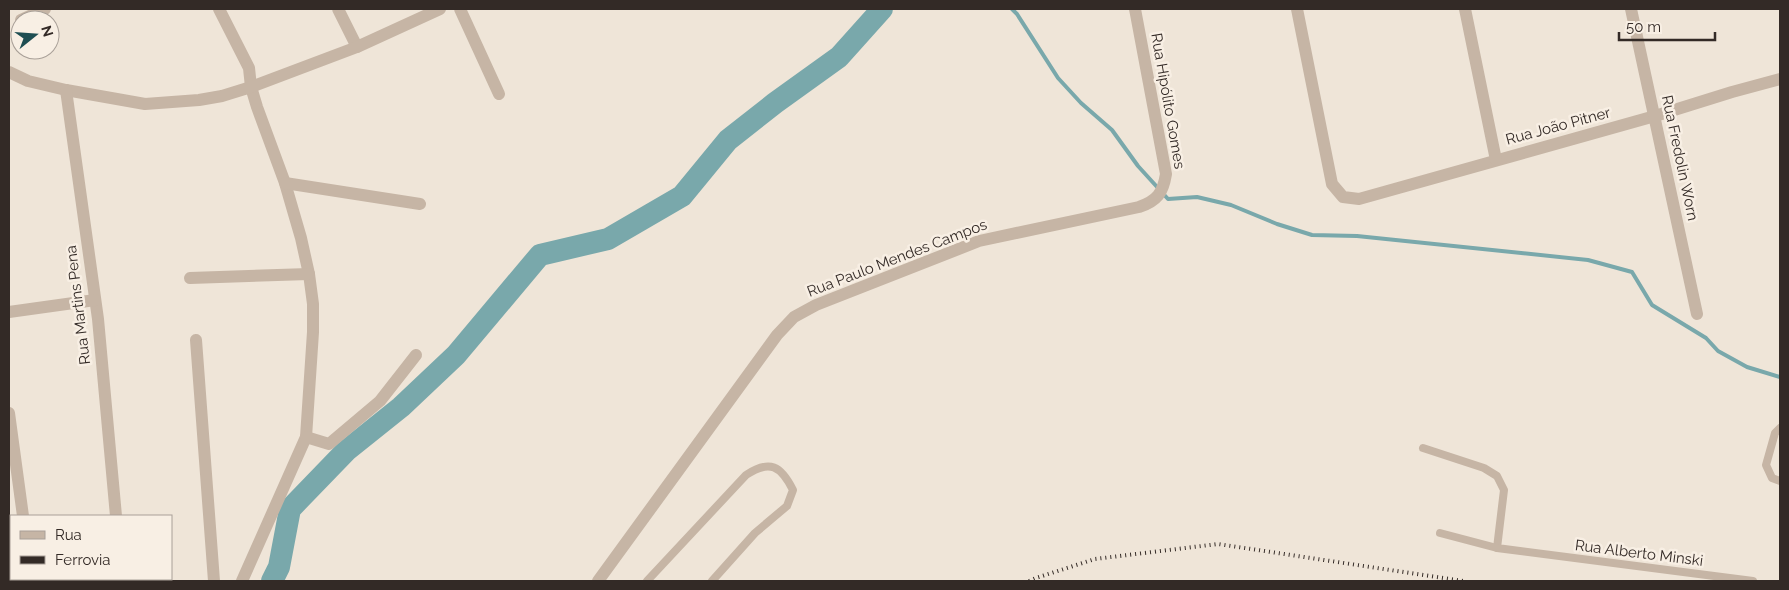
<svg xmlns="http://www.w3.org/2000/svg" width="1789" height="590" font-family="Raleway,sans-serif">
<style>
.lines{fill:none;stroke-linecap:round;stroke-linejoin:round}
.stream{stroke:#79a8ab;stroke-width:4}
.river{stroke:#79a8ab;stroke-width:22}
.lane{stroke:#c6b5a5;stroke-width:8}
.street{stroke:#c6b5a5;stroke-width:12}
.rail{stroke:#332a26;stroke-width:4;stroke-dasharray:1 4;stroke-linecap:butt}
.labels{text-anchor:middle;stroke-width:5;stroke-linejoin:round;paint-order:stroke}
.street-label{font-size:15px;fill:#332a26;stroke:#f8efe4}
</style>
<rect width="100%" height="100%" fill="#efe5d8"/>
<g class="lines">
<polyline class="stream" points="1012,9 1017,14 1058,78 1081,103 1112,130 1138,166 1168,199 1197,197 1231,205 1277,224 1312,235 1357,236 1588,260 1632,272 1652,305 1706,338 1718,351 1747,367 1780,377"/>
<polyline class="river" points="272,581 279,567 290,509 346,451 401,407 456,355 540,255 608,239 682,196 728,140 775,103 839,57 882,9"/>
<g class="lane">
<polyline points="1780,428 1775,433 1766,465 1772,478 1780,481"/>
<polyline points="1423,448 1484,468 1497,476 1504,490 1497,548 1753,581"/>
<polyline points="1440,533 1497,548"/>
<path d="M 647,581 L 746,475 C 770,459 781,466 793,490 L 787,506 L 755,533 L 712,581"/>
</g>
<g class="street">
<polyline points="219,9 249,68 251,87 257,107 285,183 301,238 309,274 313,304 313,332 306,437 242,581"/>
<polyline points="338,9 357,47"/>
<polyline points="460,9 499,94"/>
<polyline points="1297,9 1332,184 1343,197 1359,199 1655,116 1732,92 1780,79"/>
<polyline points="1465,9 1496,160"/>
<polyline points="1631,9 1697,314"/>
<polyline points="21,20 45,9"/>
<polyline points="9,72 28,81 66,90 145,104 199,100 222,96 251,87 357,47 440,9"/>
<polyline points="66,90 98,319 116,516"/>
<polyline points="285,183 420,204"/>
<polyline points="190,278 309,274"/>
<polyline points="9,312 95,300"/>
<polyline points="196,340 214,581"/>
<polyline points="9,413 23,516"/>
<polyline points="306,437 329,444 380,401 416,355"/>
<polyline points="32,579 32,581"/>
<polyline points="122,579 122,581"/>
<path d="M 598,581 L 777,335 L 794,317 L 816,305 L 979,241 L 1139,207 C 1157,201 1163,193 1166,174 L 1135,9"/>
</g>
<polyline class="rail" points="1029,581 1036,578 1095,559 1218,544 1463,581"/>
</g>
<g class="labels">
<g class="street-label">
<text transform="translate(1168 101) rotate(80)" y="5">Rua Hipólito Gomes</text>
<text transform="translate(1558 126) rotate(-15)" y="5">Rua João Pitner</text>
<text transform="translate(1680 158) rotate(78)" y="5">Rua Fredolin Worn</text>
<text transform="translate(897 258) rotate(-21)" y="5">Rua Paulo Mendes Campos</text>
<text transform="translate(78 305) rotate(-97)" y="5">Rua Martins Pena</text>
<text transform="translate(1639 553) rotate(7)" y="5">Rua Alberto Minski</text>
</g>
</g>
<rect width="1789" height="590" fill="none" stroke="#332a26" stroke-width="20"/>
<rect x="10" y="515" width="162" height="65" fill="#f8efe4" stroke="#a9a098"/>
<rect x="20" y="531" width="25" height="8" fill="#c6b5a5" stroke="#a9a098"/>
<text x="55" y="540" font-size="15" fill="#332a26">Rua</text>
<rect x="20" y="556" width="25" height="8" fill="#332a26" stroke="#a9a098"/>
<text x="55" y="565" font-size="15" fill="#332a26">Ferrovia</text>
<g transform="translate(35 35) rotate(73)"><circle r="24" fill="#f8efe4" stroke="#a9a098"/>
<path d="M0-4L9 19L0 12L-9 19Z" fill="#1e4e52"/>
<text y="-8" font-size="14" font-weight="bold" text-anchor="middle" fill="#332a26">N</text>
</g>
<path d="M1619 32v8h96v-8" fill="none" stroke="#332a26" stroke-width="2.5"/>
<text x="1626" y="32" font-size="15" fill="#332a26" stroke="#f8efe4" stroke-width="4" paint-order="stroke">50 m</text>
</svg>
